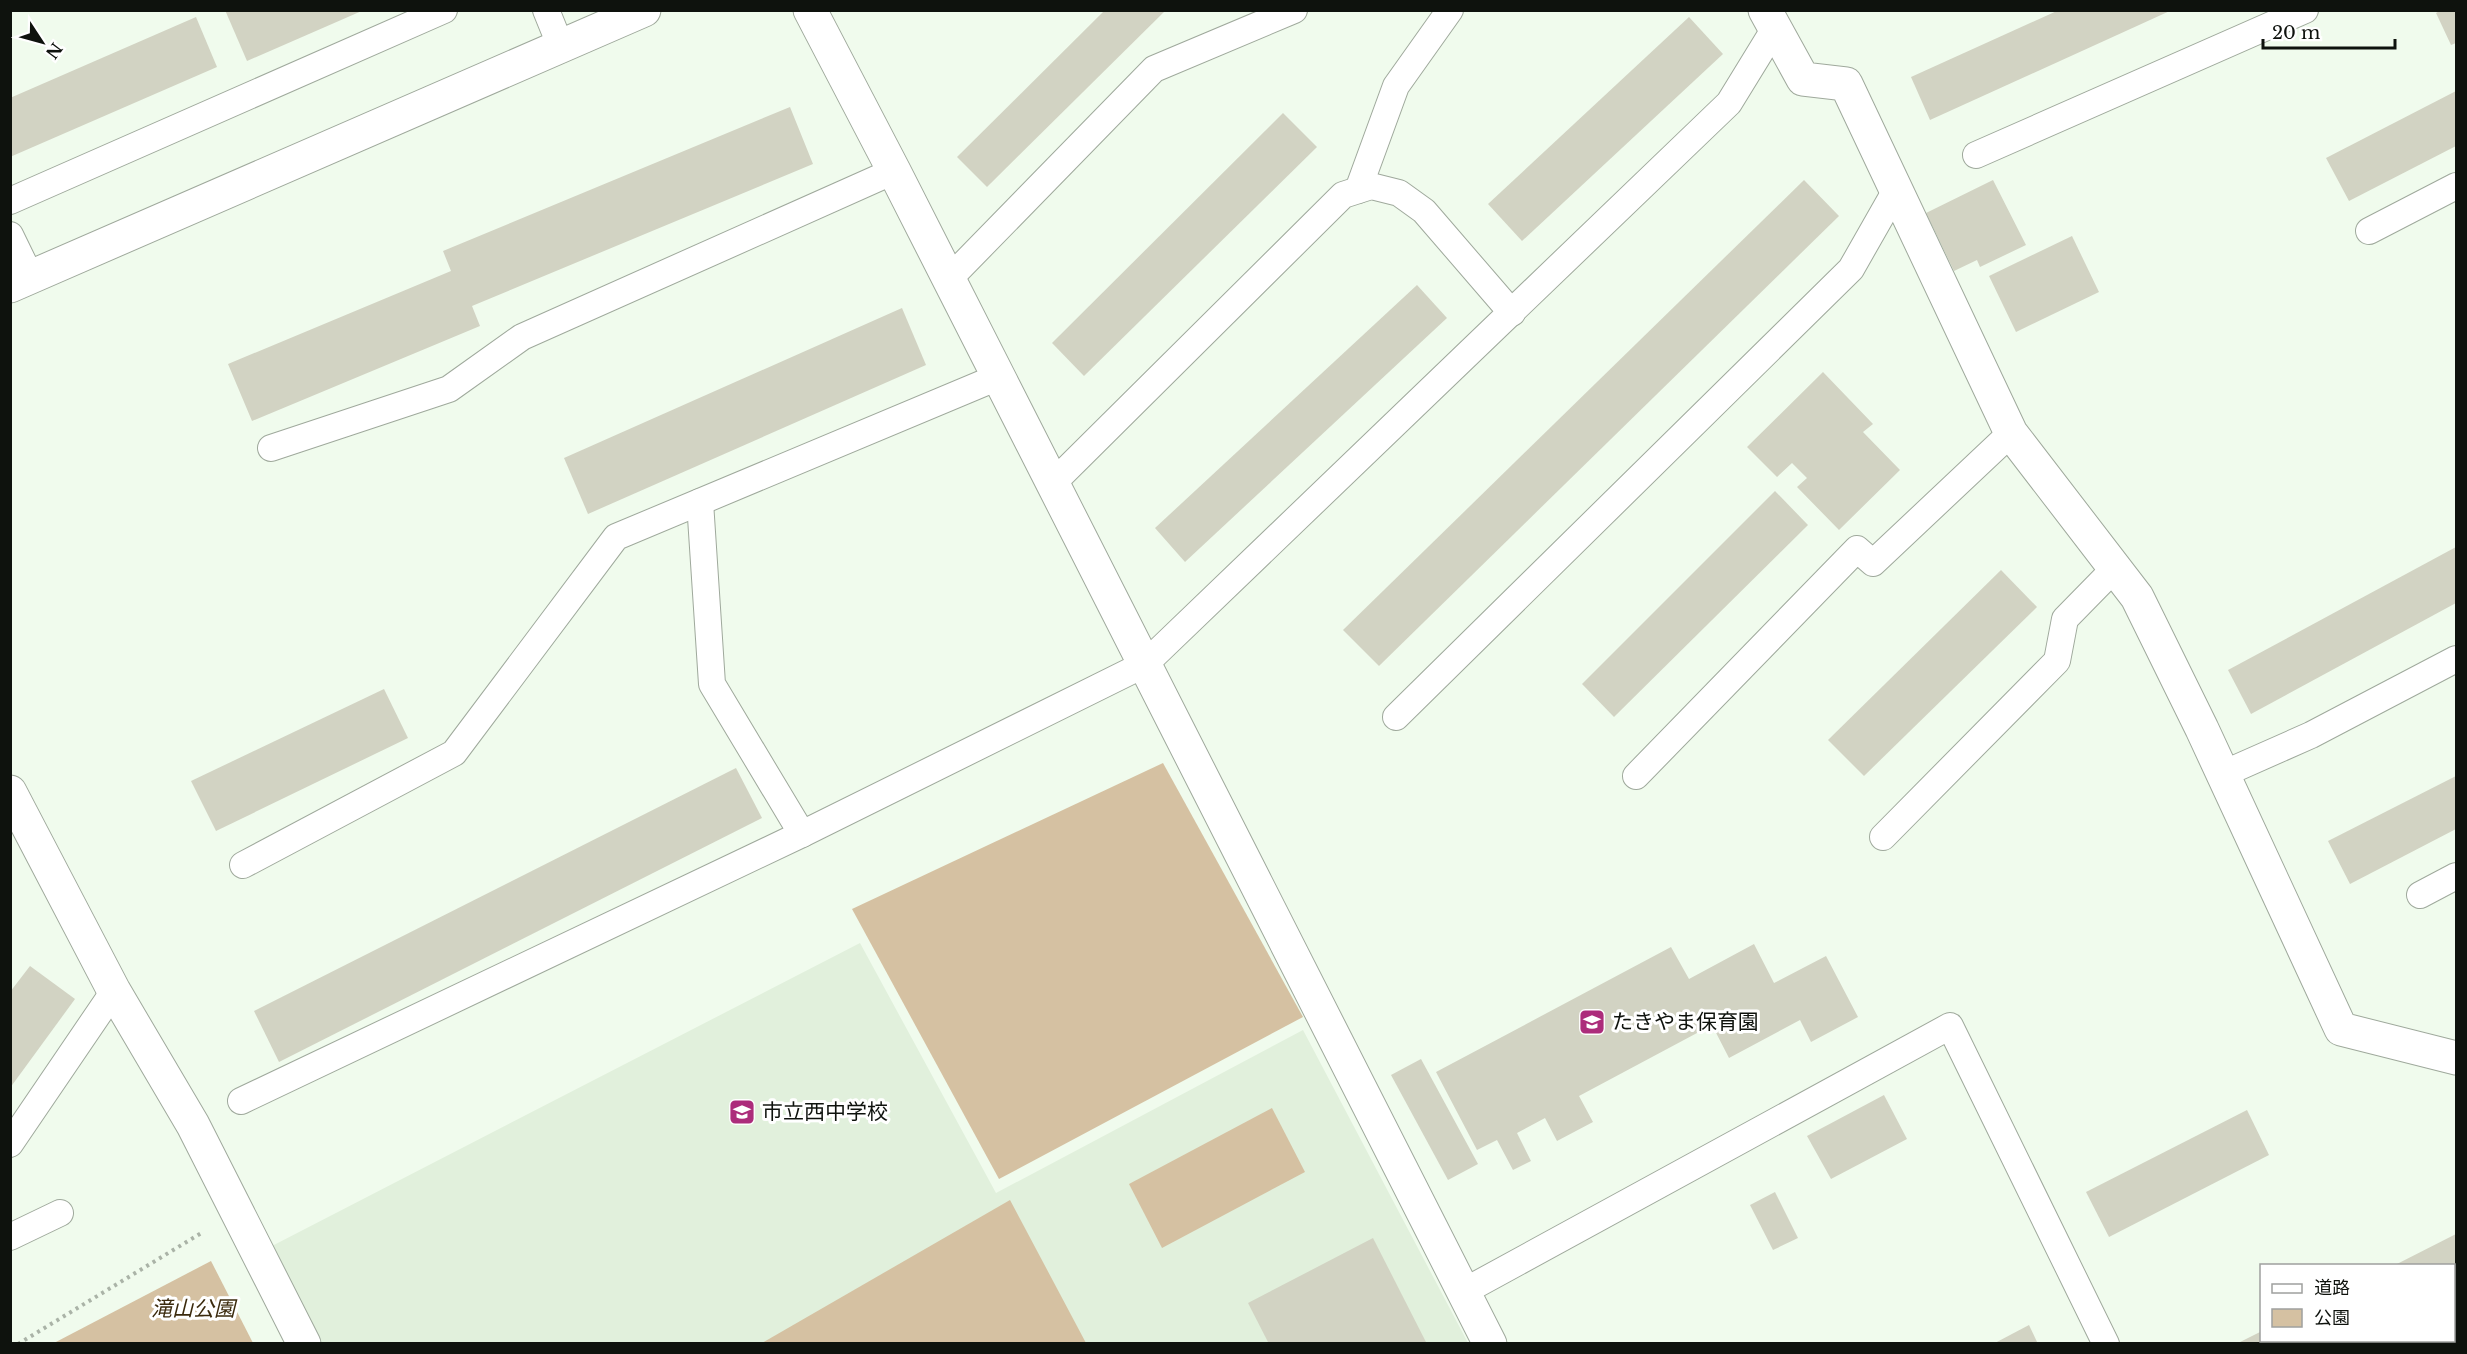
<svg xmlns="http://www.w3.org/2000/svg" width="2467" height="1354" font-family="'Libre Baskerville','Noto Sans JP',serif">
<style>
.built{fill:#e1f0dc}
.green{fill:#d5c1a2}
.building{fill:#d2d3c3}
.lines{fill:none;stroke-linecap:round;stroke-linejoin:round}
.service-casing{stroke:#9fa99c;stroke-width:28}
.pedestrian-casing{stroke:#9fa99c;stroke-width:35}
.minor-casing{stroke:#9fa99c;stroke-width:35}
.tertiary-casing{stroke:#9fa99c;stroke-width:35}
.path{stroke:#aab3a7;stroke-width:4;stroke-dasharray:3 4.5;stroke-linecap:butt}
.service{stroke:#fff;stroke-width:26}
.pedestrian{stroke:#fff;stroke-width:33}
.minor{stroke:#fff;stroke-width:33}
.tertiary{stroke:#fff;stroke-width:33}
.labels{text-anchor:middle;stroke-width:6;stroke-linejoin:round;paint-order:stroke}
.poi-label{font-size:21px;fill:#0e120d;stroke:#fff;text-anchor:start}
.park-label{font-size:21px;font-style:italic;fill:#3b2a0d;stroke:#fff}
</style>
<rect width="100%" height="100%" fill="#f0fbed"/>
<polygon class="built" points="860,943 996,1193 1303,1030 1468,1343 319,1343 270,1247"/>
<g class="green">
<polygon points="1163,763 1303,1017 999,1179 852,909"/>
<polygon points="1272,1108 1305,1172 1162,1248 1129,1184"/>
<polygon points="1010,1200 1086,1343 762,1343"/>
<polygon points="211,1261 253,1343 54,1343"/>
</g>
<g class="building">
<polygon points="225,10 364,10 247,61"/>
<polygon points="1105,10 1166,10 987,187 957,157"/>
<polygon points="2059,10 2172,10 1930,120 1911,77"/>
<polygon points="2441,10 2456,10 2456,43 2451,45 2436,13"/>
<polygon points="196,17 217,67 10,157 10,98"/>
<polygon points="1689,17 1723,54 1522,241 1488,204"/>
<polygon points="2456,91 2456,146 2349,201 2326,158"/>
<polygon points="790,107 813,164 472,306 480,326 252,421 228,364 451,271 443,251"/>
<polygon points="1283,113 1317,147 1084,376 1052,343"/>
<polygon points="1804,180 1839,216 1379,666 1343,630"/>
<polygon points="1993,180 2026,245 1980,267 1977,260 1954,271 1926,213"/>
<polygon points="2072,236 2099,292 2016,332 1989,276"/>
<polygon points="1417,285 1447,318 1185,562 1155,528"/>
<polygon points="902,308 926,365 588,514 564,458"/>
<polygon points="1823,372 1873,424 1863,432 1900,470 1839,530 1797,487 1807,478 1792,463 1777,477 1747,447"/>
<polygon points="1775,491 1808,525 1614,717 1582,684"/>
<polygon points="2456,547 2456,603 2251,714 2228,670"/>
<polygon points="2001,570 2037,607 1864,776 1828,740"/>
<polygon points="384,689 408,738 216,831 191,781"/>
<polygon points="736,768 762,818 279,1062 254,1011"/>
<polygon points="2456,776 2456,829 2350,884 2328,841"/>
<polygon points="1754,944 1774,983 1826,956 1858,1017 1811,1042 1800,1020 1729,1058 1712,1025 1579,1096 1593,1122 1557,1141 1545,1118 1517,1133 1531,1161 1513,1170 1497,1140 1477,1150 1436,1072 1671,947 1689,979"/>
<polygon points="30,966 75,999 10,1088 10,992"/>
<polygon points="1421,1059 1478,1164 1448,1180 1391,1075"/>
<polygon points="1884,1095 1907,1139 1831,1179 1807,1136"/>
<polygon points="2247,1110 2269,1155 2109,1237 2086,1192"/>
<polygon points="1775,1192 1798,1238 1773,1250 1750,1205"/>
<polygon points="2456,1234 2456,1291 2454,1292 2454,1266 2393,1266"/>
<polygon points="1373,1238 1427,1344 1269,1344 1248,1303"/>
<polygon points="2029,1325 2038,1344 1993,1344"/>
<polygon points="2262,1331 2262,1340 2357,1340 2351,1344 2236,1344"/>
</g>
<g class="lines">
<defs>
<g id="service">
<polyline points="546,10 561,47"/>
<polyline points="1976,155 2305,10"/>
<polyline points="1358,190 1396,86 1450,10"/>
<polyline points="10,201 444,10"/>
<polyline points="2369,231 2456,186"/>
<polyline points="10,235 31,278"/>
<polyline points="949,279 1154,69 1294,10"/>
<polyline points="271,448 449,389 522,337 894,171"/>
<polyline points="1053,483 1343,195 1371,186 1399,193 1424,211 1512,313"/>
<polyline points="700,502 712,684 802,834"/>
<polyline points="1396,717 1851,269 1896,190"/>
<polyline points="2223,774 2311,735 2456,659"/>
<polyline points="1636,776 1857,549 1873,563 2011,433"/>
<polyline points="1883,837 2057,661 2065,619 2115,568"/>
<polyline points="243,865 454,753 616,537 998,377"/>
<polyline points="2420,895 2456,876"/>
<polyline points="241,1101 802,834 1145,664 1729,103 1775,28"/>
<polyline points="10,1144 114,991"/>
<polyline points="10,1237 60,1213"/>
<polyline points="1463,1292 1950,1026 2106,1344"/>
</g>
<g id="pedestrian">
<polyline points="1765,10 1803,79 1846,84 2011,433 2137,597 2202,729 2341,1029 2456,1058"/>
<polyline points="10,792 114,991 193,1125 304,1344"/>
</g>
<polyline id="minor" points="810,10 894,171 1490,1344"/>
<polyline id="tertiary" points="10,286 644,10"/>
</defs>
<use href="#service" class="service-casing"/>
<use href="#pedestrian" class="pedestrian-casing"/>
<use href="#minor" class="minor-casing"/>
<use href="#tertiary" class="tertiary-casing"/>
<polyline class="path" points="18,1344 203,1232"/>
<use href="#service" class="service"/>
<use href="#pedestrian" class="pedestrian"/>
<use href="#minor" class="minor"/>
<use href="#tertiary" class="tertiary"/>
</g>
<defs>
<symbol id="school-square" viewBox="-11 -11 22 22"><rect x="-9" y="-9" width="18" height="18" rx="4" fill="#ac2c7b" stroke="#fff"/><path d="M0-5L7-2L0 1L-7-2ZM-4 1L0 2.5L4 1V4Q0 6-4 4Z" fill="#fff"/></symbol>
</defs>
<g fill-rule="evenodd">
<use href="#school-square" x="1577" y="1007" width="30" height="30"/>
<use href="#school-square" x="727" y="1097" width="30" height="30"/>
</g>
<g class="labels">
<g class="poi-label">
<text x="1612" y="1029">たきやま保育園</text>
<text x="762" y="1119">市立西中学校</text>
</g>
<g class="park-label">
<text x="193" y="1316">滝山公園</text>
</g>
</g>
<rect width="2467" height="1354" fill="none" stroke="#0e120d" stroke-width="24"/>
<rect x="2260" y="1264" width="195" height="78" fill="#ffffff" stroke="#9fa09e" stroke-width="1.5"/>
<rect x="2272" y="1284" width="30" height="9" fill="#ffffff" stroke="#9fa09e" stroke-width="1.5"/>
<text x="2314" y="1294" font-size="18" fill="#0e120d">道路</text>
<rect x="2272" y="1309" width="30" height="18" fill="#d5c1a2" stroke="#9fa09e" stroke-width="1.5"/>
<text x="2314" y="1324" font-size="18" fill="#0e120d">公園</text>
<g transform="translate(42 42) rotate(126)" stroke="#ffffff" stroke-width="4.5" paint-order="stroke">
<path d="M0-4.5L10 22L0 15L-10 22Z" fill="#0e120d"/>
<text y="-9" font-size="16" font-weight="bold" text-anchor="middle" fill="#0e120d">N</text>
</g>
<path d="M2263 39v9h132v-9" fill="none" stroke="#0e120d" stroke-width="3"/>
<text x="2272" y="39" font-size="18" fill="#0e120d" stroke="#ffffff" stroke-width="4.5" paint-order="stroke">20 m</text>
</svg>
